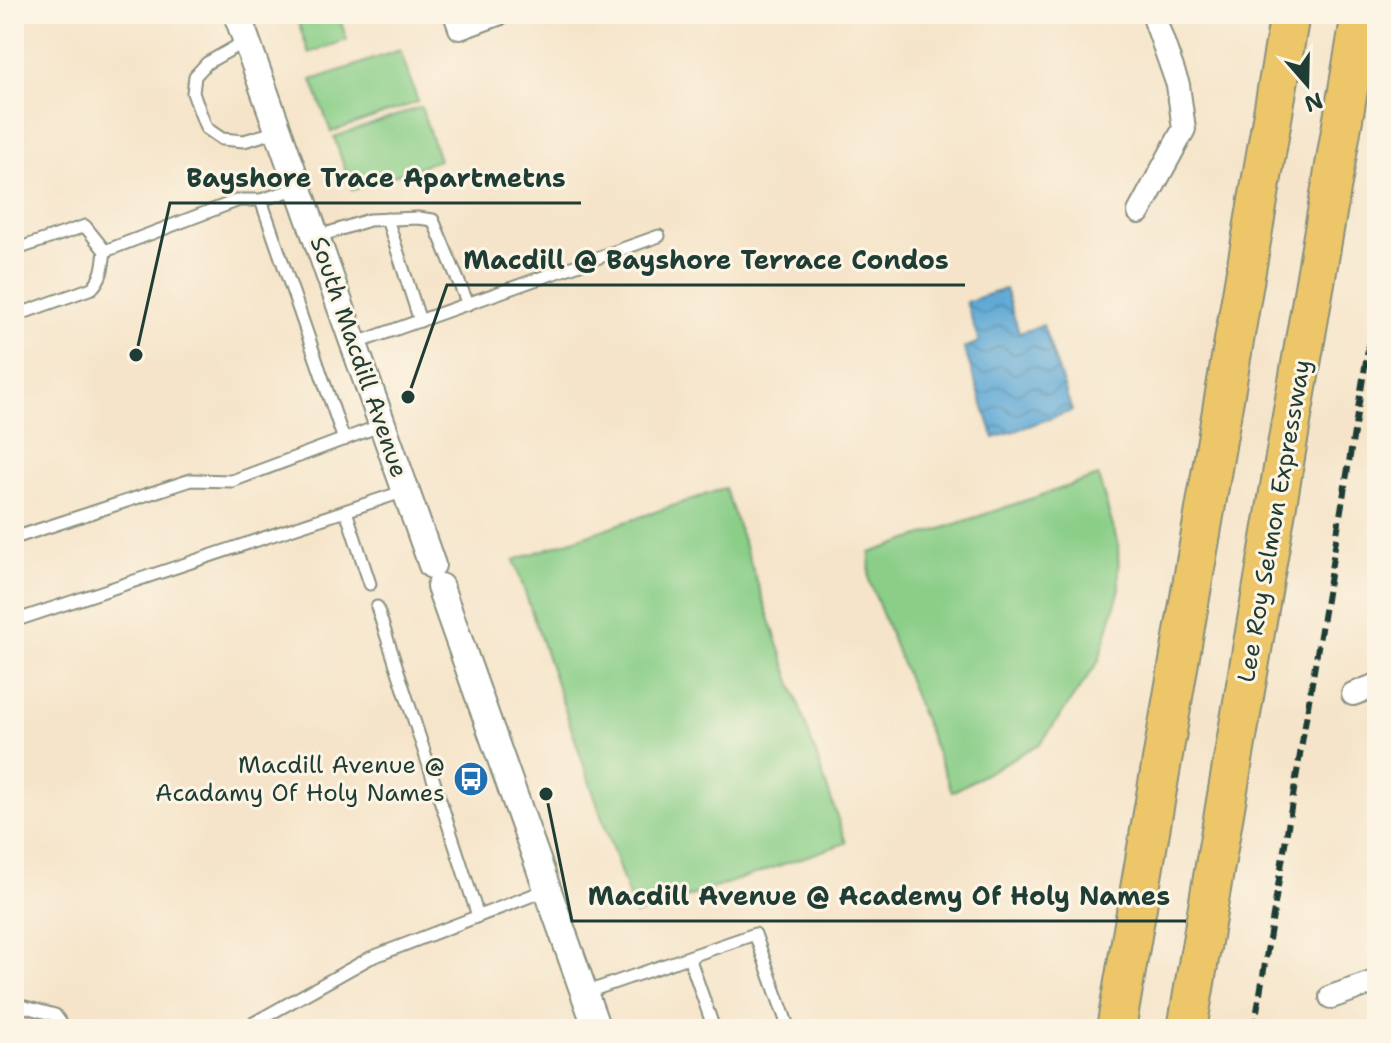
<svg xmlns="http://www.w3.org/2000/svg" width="1391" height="1043" font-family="'Shantell Sans',sans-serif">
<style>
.grass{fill:#8ace88;stroke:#54865e;stroke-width:2}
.water{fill:url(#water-waves);stroke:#3e7284;stroke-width:2}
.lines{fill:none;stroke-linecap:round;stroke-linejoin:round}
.service-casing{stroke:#8a907e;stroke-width:15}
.minor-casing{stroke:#8a907e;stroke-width:26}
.tertiary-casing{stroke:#8a907e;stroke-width:30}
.motorway-casing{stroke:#8a907e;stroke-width:42}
.service{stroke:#fff;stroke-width:11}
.minor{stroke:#fff;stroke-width:22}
.tertiary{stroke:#fff;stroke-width:26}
.motorway{stroke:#ecc669;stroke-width:38}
.rail{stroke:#1f3d34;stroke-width:6;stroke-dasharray:12 6;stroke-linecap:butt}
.labels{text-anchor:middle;stroke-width:6;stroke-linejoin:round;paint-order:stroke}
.street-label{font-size:24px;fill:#1f3d34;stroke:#fcf5e5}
.poi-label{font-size:24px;fill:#1f3d34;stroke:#fcf5e5;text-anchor:end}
.leader{fill:none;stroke:#1f3d34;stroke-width:3}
.callout-dot{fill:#1f3d34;stroke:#fcf5e5;stroke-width:3}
.callout-label{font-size:26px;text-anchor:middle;font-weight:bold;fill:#1f3d34;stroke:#fcf5e5;stroke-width:6;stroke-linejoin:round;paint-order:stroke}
</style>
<defs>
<pattern id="water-waves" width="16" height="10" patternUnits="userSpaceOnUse" patternTransform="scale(2)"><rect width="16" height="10" fill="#5da8d5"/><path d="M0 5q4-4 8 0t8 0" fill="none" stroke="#4c8aae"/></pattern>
</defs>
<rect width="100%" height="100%" fill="#fcf5e5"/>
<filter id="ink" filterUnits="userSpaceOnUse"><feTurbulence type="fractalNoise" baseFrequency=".0125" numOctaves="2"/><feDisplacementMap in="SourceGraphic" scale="16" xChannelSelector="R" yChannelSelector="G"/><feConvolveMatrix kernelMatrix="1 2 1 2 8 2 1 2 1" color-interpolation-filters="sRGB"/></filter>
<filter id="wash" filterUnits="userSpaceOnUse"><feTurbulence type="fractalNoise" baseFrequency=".006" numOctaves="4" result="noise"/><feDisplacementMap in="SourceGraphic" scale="32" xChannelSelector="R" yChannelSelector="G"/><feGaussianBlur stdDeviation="1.8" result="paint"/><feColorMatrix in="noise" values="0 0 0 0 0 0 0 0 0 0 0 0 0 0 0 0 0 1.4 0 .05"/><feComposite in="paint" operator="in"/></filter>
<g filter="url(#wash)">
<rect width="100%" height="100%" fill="#f5e4c9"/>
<g class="grass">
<polygon points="295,14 338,14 347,40 309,53"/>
<polygon points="400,50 418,102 331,132 312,80"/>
<polygon points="421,107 439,160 352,190 334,137"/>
<polygon points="1098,476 1118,544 1119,592 1099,661 1041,743 952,792 869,580 870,553"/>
<polygon points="725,488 846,843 635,915 514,560"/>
</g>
<polygon class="water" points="1005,289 1019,333 1043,325 1072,411 994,438 964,348 979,342 966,302"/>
</g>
<g filter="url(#ink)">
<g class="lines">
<defs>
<g id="service">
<polyline points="246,41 207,63 195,76 193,93 206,128 222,139 244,141 278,131"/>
<polyline points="261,200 344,440"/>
<polyline points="387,219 420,321"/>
<polyline points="316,237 369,220 418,218 433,220 468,304"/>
<polyline points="14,250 85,226 105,251 239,200 261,200 298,188"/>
<path d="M 14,316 L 92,288 C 103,277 103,265 105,251"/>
<polyline points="354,344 659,236"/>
<polyline points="346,511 370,584"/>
<polyline points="14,538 191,480 232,481 382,425"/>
<polyline points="377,607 478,916"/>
<polyline points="14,621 405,491"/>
<polyline points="689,957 714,1029"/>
<polyline points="584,993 755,934 789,1029"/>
<polyline points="14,1004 55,1015 65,1029"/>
<polyline points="243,1029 370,958 546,890"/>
</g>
<g id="minor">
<polyline points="455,14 460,28 498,14"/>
<polyline points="1139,212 1184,129 1178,85 1153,14"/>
<polyline points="1353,694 1377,685"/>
<polyline points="1331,997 1377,981"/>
</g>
<g id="tertiary">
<polyline points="237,14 432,565"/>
<polyline points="440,587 597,1029"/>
</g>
<g id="motorway">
<polyline points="1116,1029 1290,14"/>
<polyline points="1187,1029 1361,14"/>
</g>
</defs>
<use href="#service" class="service-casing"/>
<use href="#minor" class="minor-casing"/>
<use href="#tertiary" class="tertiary-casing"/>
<use href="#motorway" class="motorway-casing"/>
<use href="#service" class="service"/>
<use href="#minor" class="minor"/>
<use href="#tertiary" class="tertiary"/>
<use href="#motorway" class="motorway"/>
<polyline class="rail" points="1254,1029 1377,295"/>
</g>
</g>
<defs>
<symbol id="bus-disc" viewBox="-11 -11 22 22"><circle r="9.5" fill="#1f6fb2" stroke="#fcf5e5"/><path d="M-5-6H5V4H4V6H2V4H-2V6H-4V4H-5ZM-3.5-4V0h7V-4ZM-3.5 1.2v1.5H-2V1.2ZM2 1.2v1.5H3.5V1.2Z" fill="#fff"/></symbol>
</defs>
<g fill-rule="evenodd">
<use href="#bus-disc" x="451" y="759" width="40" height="40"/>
</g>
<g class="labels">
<g class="street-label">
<text transform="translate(359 357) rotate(71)" y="8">South Macdill Avenue</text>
<text transform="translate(1274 521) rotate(-80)" y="8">Lee Roy Selmon Expressway</text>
</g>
<g class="poi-label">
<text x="445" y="773">Macdill Avenue @<tspan x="445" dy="28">Acadamy Of Holy Names</tspan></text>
</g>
</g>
<path class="leader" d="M136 355L170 203H581M408 397L447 285H965M546 794L572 921H1186"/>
<g class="callout-dot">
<circle cx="136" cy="355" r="8"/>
<circle cx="408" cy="397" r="8"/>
<circle cx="546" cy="794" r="8"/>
</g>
<g class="callout-label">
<text x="376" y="187">Bayshore Trace Apartmetns</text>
<text x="706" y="269">Macdill @ Bayshore Terrace Condos</text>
<text x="879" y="905">Macdill Avenue @ Academy Of Holy Names</text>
</g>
<rect width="1391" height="1043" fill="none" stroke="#fcf5e5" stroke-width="48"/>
<g transform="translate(1307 84) rotate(160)" stroke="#fcf5e5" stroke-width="6" paint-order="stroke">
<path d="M0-6L14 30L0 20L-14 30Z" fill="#1f3d34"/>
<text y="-12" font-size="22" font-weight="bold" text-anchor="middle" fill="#1f3d34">N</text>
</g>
</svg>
